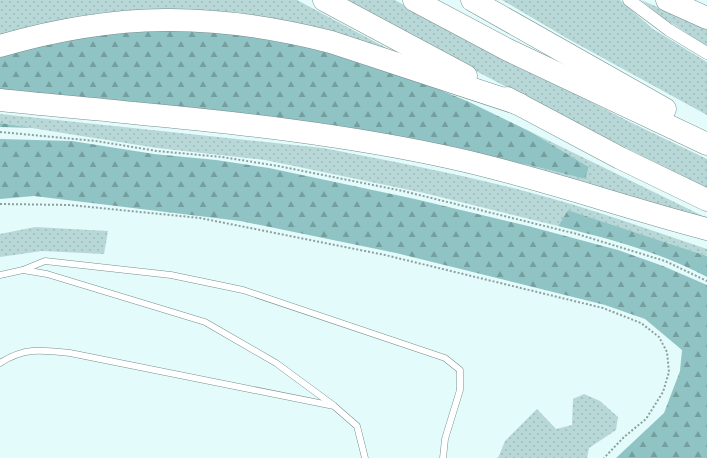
<svg xmlns="http://www.w3.org/2000/svg" width="707" height="458" font-family="'Source Sans 3',sans-serif">
<style>
.grass{fill:url(#grass-dots)}
.forest{fill:url(#forest-firs)}
.lines{fill:none;stroke-linecap:round;stroke-linejoin:round}
.lane-casing{stroke:#798f8f;stroke-width:7}
.street-casing{stroke:#798f8f;stroke-width:13}
.highway-casing{stroke:#798f8f;stroke-width:23}
.path{stroke:#8e9f9f;stroke-width:2;stroke-dasharray:2 2;stroke-linecap:butt}
.lane{stroke:#fff;stroke-width:6}
.street{stroke:#fff;stroke-width:12}
.highway{stroke:#fff;stroke-width:22}
</style>
<defs>
<pattern id="grass-dots" width="8" height="8" patternUnits="userSpaceOnUse"><rect width="8" height="8" fill="#b8d7d7"/><path d="M2 2h.1M6 6h.1" fill="none" stroke="#9eb9b9" stroke-width="1.8" stroke-linecap="round"/></pattern>
<pattern id="forest-firs" width="22" height="20" patternUnits="userSpaceOnUse"><rect width="22" height="20" fill="#90c3c4"/><path d="M5 1l3.5 6h-7zM16 11l3.5 6h-7z" fill="#759e9f"/></pattern>
</defs>
<rect width="100%" height="100%" fill="#e3fbfb"/>
<g class="grass">
<polygon points="0,0 297,0 409,60 0,42"/>
<path d="M 344,0 L 395,0 L 433,21 L 632,123 L 707,159 L 707,188 C 585,128 463,66 344,0 Z"/>
<polygon points="502,0 620,0 653,29 707,62 707,115 570,40"/>
<polygon points="641,0 707,28 707,46 662,17"/>
<path d="M 0,114 L 323,148 C 391,161 460,174 528,192 C 589,208 648,229 707,249 L 707,256 L 568,210 L 558,226 L 424,193 L 265,160 L 157,148 L 0,123 Z"/>
<polygon points="531,132 707,218 703,220 669,207 667,213 450,152 529,165 585,179 589,167"/>
<polygon points="35,227 108,231 104,254 42,251 0,257 0,234"/>
<polygon points="584,394 600,401 618,417 616,430 589,448 587,458 498,458 505,441 537,409 556,429 572,425 573,399"/>
</g>
<g class="forest">
<polygon points="204,29 299,43 411,78 467,101 531,132 589,167 585,179 529,165 450,152 0,91 0,56 9,51 113,31"/>
<polygon points="0,123 33,128 0,127"/>
<polygon points="0,139 72,141 154,154 216,160 269,168 415,199 528,226 618,250 663,266 707,285 707,458 616,458 664,413 680,371 682,350 645,319 605,305 396,253 240,221 34,196 0,199"/>
<path d="M 568,210 L 707,256 L 707,277 C 660,252 609,239 558,226 Z"/>
</g>
<g class="lines">
<defs>
<g id="lane">
<polyline points="23,270 45,261 171,275 243,290 445,358 460,370 460,390 445,439 443,458"/>
<polyline points="0,275 23,270 47,274 205,322 276,363 333,405"/>
<path d="M 0,363 C 25,347 42,350 70,353 L 334,406 L 357,426 L 365,458"/>
</g>
<polyline id="street" points="629,0 669,30 707,53"/>
<g id="highway">
<polyline points="324,0 466,76"/>
<polyline points="414,0 508,50 707,144"/>
<polyline points="472,0 665,109"/>
<polyline points="667,0 707,18"/>
<path d="M 0,46 C 116,12 214,12 331,42 L 519,104"/>
<polyline points="507,98 620,158 707,200"/>
<path d="M 0,100 C 44,105 89,108 133,113 C 240,123 347,135 452,158 C 539,177 622,207 707,229"/>
</g>
</defs>
<use href="#lane" class="lane-casing"/>
<use href="#street" class="street-casing"/>
<use href="#highway" class="highway-casing"/>
<g class="path">
<polyline points="0,132 96,141 157,151 222,157 278,166 403,191 577,234 665,261 707,281"/>
<polyline points="0,204 70,205 200,218 385,255 603,308 641,323 659,337 667,352 669,372 663,392 646,419 624,437 604,458"/>
</g>
<use href="#lane" class="lane"/>
<use href="#street" class="street"/>
<use href="#highway" class="highway"/>
</g>
</svg>
